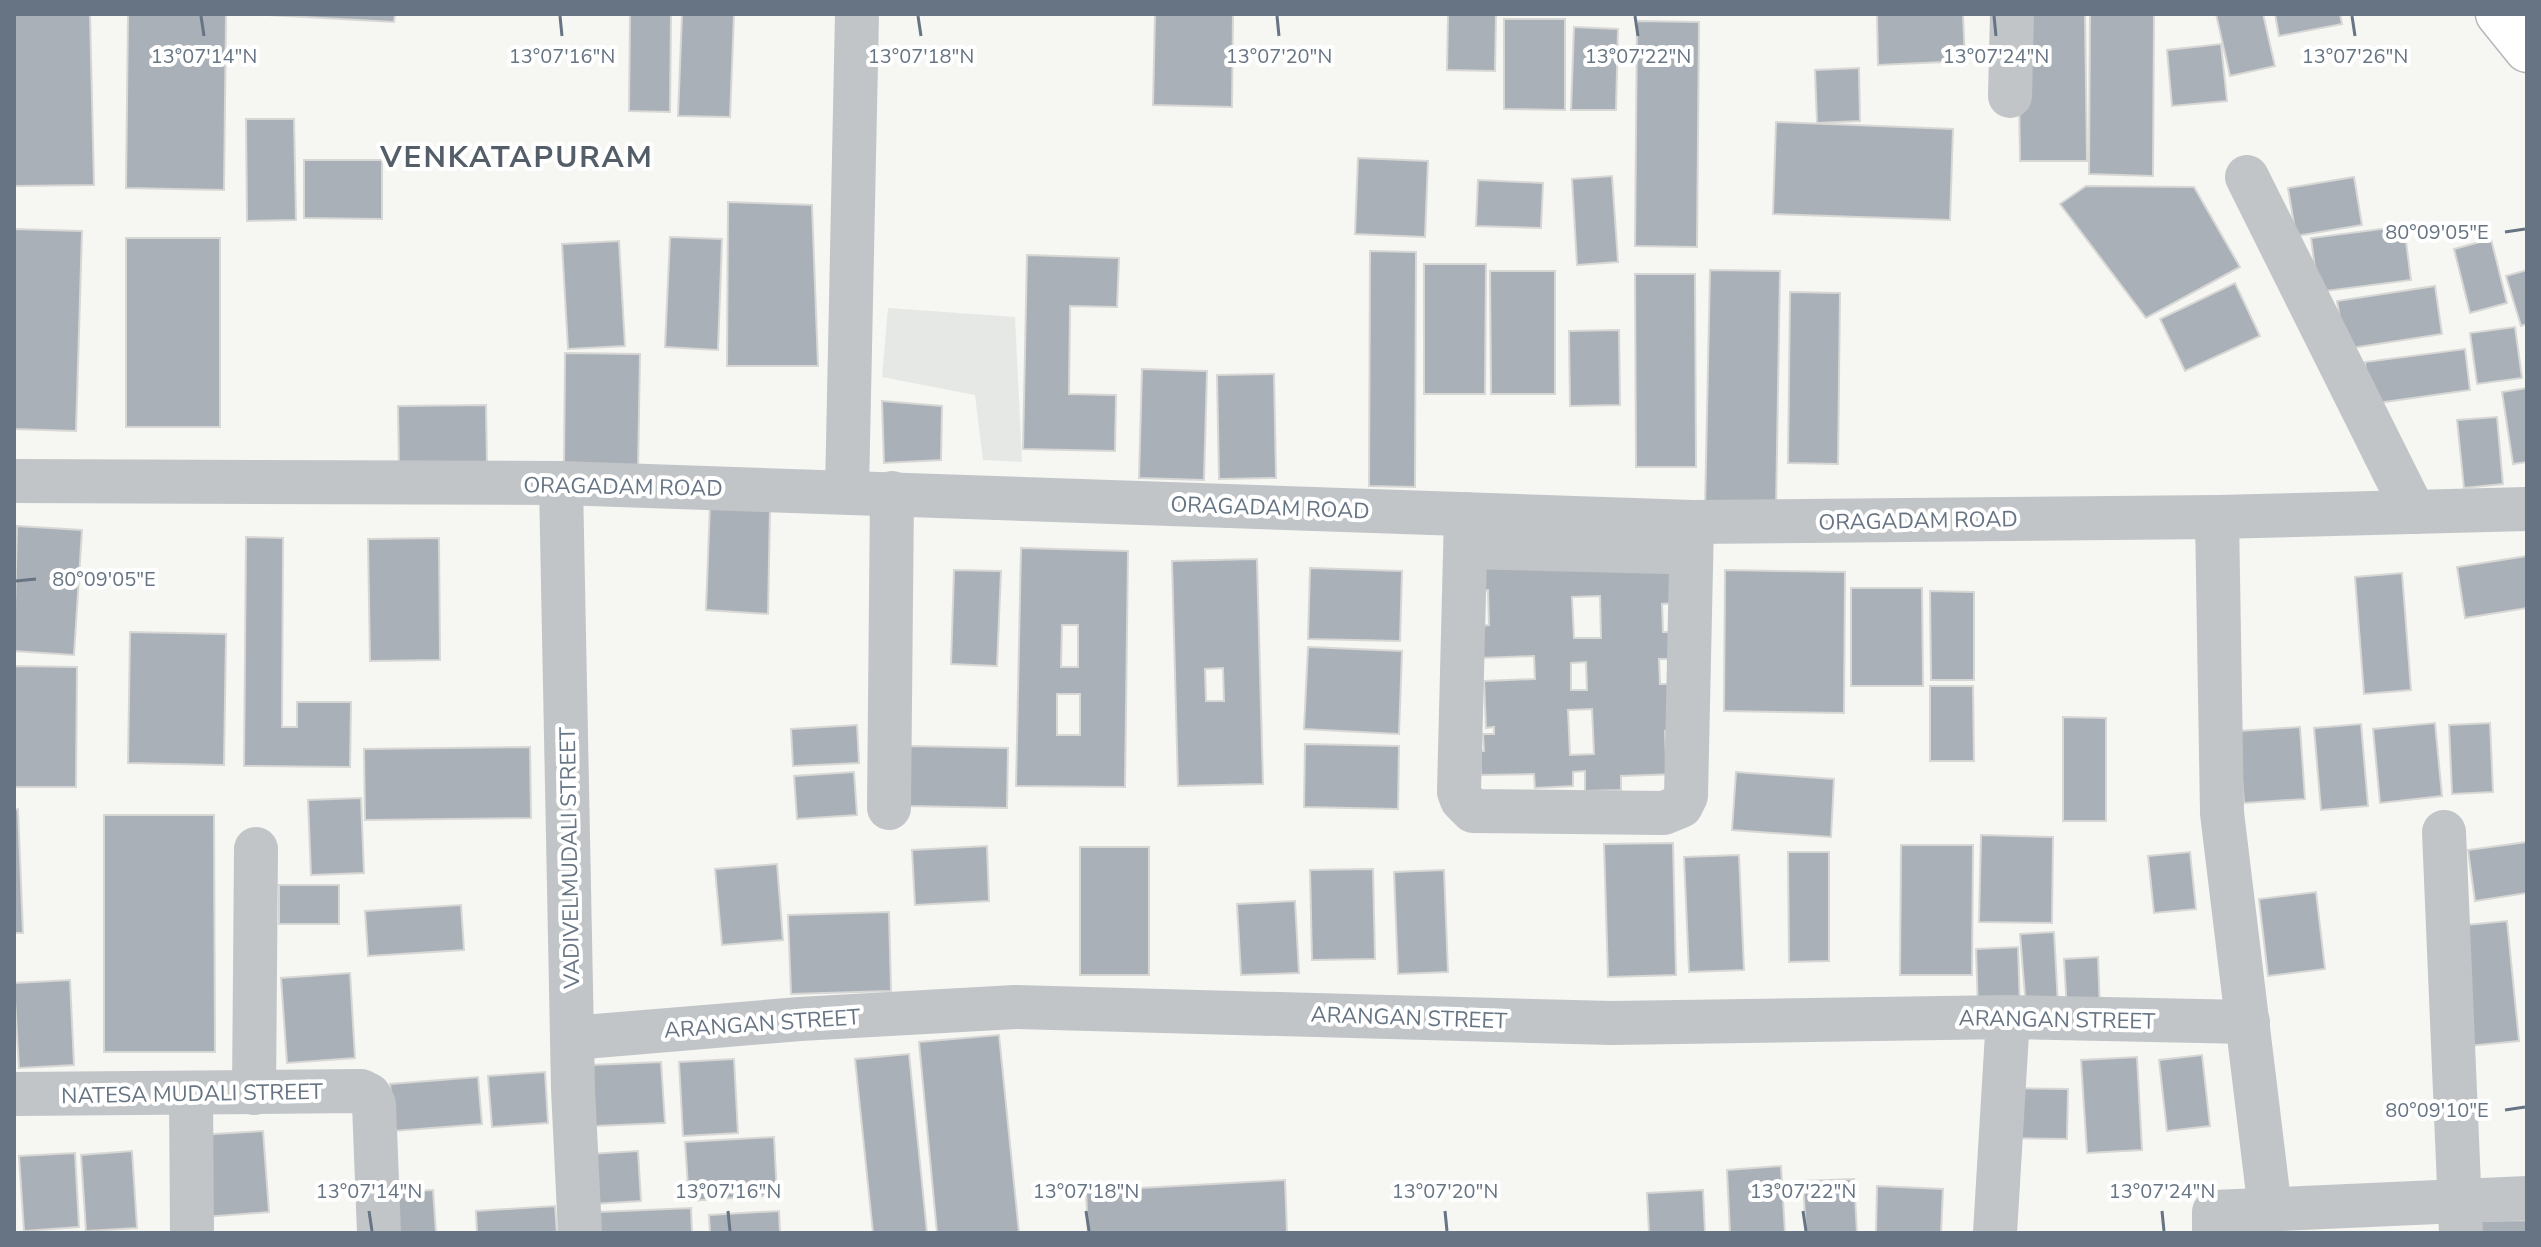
<svg xmlns="http://www.w3.org/2000/svg" width="2541" height="1247" font-family="'Nunito Sans',sans-serif">
<style>
.built{fill:#e6e8e6}
.building{fill:#aab0b7;stroke:#d7d7d5;stroke-width:2;fill-rule:evenodd}
.lines{fill:none;stroke-linecap:round;stroke-linejoin:round}
.primary-casing{stroke:#b4b8bc;stroke-width:47}
.street{stroke:#c1c5c8;stroke-width:44}
.primary{stroke:#fff;stroke-width:44}
.ticks{fill:none;stroke:#667483;stroke-width:3}
.labels{text-anchor:middle;stroke-width:8;stroke-linejoin:round;paint-order:stroke}
.street-label{font-size:22px;fill:#667483;stroke:#fff}
.district-label{font-size:30px;font-weight:bold;letter-spacing:2px;fill:#545e68;stroke:#fff}
.ticks-label{font-size:20px;text-anchor:middle;fill:#667483;stroke:#fff;stroke-width:8;stroke-linejoin:round;paint-order:stroke}
</style>
<rect width="100%" height="100%" fill="#f6f6f3"/>
<polygon class="built" points="888,308 1015,317 1022,462 983,460 975,395 882,377"/>
<g class="building">
<polygon points="14,14 90,14 94,185 14,186"/>
<polygon points="128,14 226,14 224,190 126,188"/>
<polygon points="250,14 395,14 394,22"/>
<polygon points="630,14 671,14 670,112 629,111"/>
<polygon points="682,14 734,14 730,117 678,116"/>
<polygon points="1155,14 1233,14 1232,107 1153,105"/>
<polygon points="1448,14 1496,14 1495,71 1447,70"/>
<polygon points="1877,14 1963,14 1965,61 1878,65"/>
<polygon points="2018,14 2085,14 2087,161 2020,161"/>
<polygon points="2090,14 2154,14 2153,176 2089,174"/>
<polygon points="2216,14 2263,14 2275,66 2230,76"/>
<polygon points="2275,14 2340,14 2342,24 2279,36"/>
<polygon points="1504,19 1565,19 1565,110 1504,109"/>
<polygon points="1637,21 1699,22 1697,247 1635,246"/>
<polygon points="1574,27 1618,29 1616,110 1571,110"/>
<polygon points="2221,44 2227,101 2172,106 2167,50"/>
<polygon points="1859,68 1860,121 1817,123 1815,70"/>
<polygon points="246,119 294,119 296,220 247,221"/>
<polygon points="1776,122 1953,129 1950,220 1773,214"/>
<polygon points="1358,158 1428,161 1425,237 1355,234"/>
<polygon points="304,160 382,160 382,219 304,218"/>
<polygon points="1612,176 1618,262 1577,265 1572,179"/>
<polygon points="2354,177 2362,225 2296,236 2288,188"/>
<polygon points="1478,180 1543,183 1541,228 1476,226"/>
<polygon points="2086,186 2194,187 2240,267 2146,318 2060,204"/>
<polygon points="728,202 812,205 818,366 727,366"/>
<polygon points="2404,226 2411,280 2318,292 2311,238"/>
<polygon points="14,229 82,231 76,431 14,429"/>
<polygon points="670,237 722,239 718,350 665,347"/>
<rect x="126" y="238" width="94" height="189"/>
<polygon points="2491,239 2507,303 2470,313 2454,249"/>
<polygon points="619,241 625,346 568,349 562,244"/>
<polygon points="1370,251 1416,252 1415,487 1369,486"/>
<polygon points="1027,255 1119,258 1117,307 1070,306 1069,394 1116,395 1115,451 1023,449"/>
<polygon points="1424,264 1486,264 1485,394 1424,394"/>
<polygon points="1710,270 1780,271 1776,509 1705,508"/>
<polygon points="2527,270 2527,324 2521,326 2506,276"/>
<polygon points="1490,271 1555,271 1555,394 1491,394"/>
<polygon points="1635,274 1695,274 1696,467 1636,467"/>
<polygon points="2235,283 2260,336 2185,371 2160,319"/>
<polygon points="2435,286 2442,334 2345,349 2337,301"/>
<polygon points="1790,292 1840,293 1838,464 1788,463"/>
<polygon points="2515,327 2522,378 2477,384 2470,333"/>
<polygon points="1619,330 1620,405 1570,406 1569,331"/>
<polygon points="2465,349 2470,390 2370,404 2365,362"/>
<polygon points="565,353 640,354 638,470 564,468"/>
<polygon points="1142,369 1207,371 1204,480 1139,478"/>
<polygon points="1274,374 1276,478 1219,479 1217,375"/>
<polygon points="2527,388 2527,462 2513,464 2502,392"/>
<polygon points="882,401 942,406 941,460 884,463"/>
<polygon points="486,405 487,468 399,469 398,406"/>
<polygon points="2497,417 2503,484 2464,488 2457,420"/>
<polygon points="710,504 770,508 768,614 706,610"/>
<polygon points="17,526 82,530 74,655 14,651"/>
<polygon points="246,537 283,538 282,727 297,727 297,702 351,702 350,767 244,766"/>
<polygon points="439,538 440,660 370,661 368,539"/>
<path d="M 1021,548 L 1128,551 L 1125,787 L 1016,786 ZM 1062,625 L 1078,625 L 1078,667 L 1061,667 ZM 1057,694 L 1080,694 L 1080,735 L 1057,735 Z"/>
<path d="M 1486,554 L 1677,555 L 1679,603 L 1662,604 L 1663,632 L 1673,632 L 1674,659 L 1659,659 L 1660,684 L 1679,684 L 1672,731 L 1665,731 L 1666,760 L 1677,774 L 1621,776 L 1621,790 L 1585,791 L 1585,771 L 1573,772 L 1573,786 L 1535,788 L 1534,774 L 1481,775 L 1480,751 L 1484,751 L 1483,734 L 1494,734 L 1494,727 L 1486,728 L 1484,681 L 1535,679 L 1534,656 L 1481,658 L 1480,626 L 1489,625 L 1488,590 L 1475,591 ZM 1600,596 L 1601,638 L 1574,638 L 1572,597 ZM 1586,662 L 1587,690 L 1571,690 L 1571,663 ZM 1592,709 L 1594,754 L 1570,755 L 1568,710 Z"/>
<polygon points="2527,556 2527,608 2465,618 2457,567"/>
<path d="M 1257,559 L 1263,784 L 1178,786 L 1172,561 ZM 1223,668 L 1224,701 L 1206,701 L 1205,669 Z"/>
<polygon points="1310,568 1402,571 1400,641 1308,639"/>
<polygon points="954,570 1001,571 997,666 951,664"/>
<polygon points="1725,570 1845,572 1844,713 1724,711"/>
<polygon points="2402,573 2411,690 2364,694 2355,577"/>
<polygon points="1851,588 1922,588 1923,686 1851,686"/>
<polygon points="1930,591 1974,592 1974,680 1931,680"/>
<polygon points="130,632 226,634 224,765 128,763"/>
<polygon points="1308,647 1402,651 1399,734 1304,729"/>
<polygon points="14,666 77,667 76,787 14,787"/>
<polygon points="1930,686 1973,686 1974,761 1930,761"/>
<polygon points="2063,717 2106,718 2106,821 2063,821"/>
<polygon points="2435,723 2442,796 2380,803 2373,729"/>
<polygon points="2490,723 2493,792 2452,794 2449,725"/>
<polygon points="2361,724 2368,806 2321,810 2314,728"/>
<polygon points="857,725 859,763 793,766 791,729"/>
<polygon points="2300,727 2305,799 2244,803 2238,731"/>
<polygon points="1305,744 1399,746 1398,809 1304,807"/>
<polygon points="910,746 1008,748 1007,808 909,806"/>
<polygon points="530,747 531,818 365,820 364,749"/>
<polygon points="854,772 857,815 797,819 794,776"/>
<polygon points="1736,772 1834,779 1831,837 1732,830"/>
<polygon points="361,798 364,873 311,875 308,800"/>
<polygon points="18,809 23,933 14,933 14,810"/>
<polygon points="104,815 214,815 215,1052 104,1052"/>
<polygon points="1981,835 2053,837 2052,923 1979,922"/>
<polygon points="2527,842 2527,893 2475,901 2468,850"/>
<polygon points="1673,843 1676,975 1608,977 1604,844"/>
<polygon points="1901,845 1973,845 1972,975 1900,975"/>
<polygon points="987,846 989,901 915,905 912,850"/>
<rect x="1080" y="847" width="69" height="128"/>
<polygon points="1788,852 1829,852 1829,961 1789,962"/>
<polygon points="2190,852 2196,909 2154,913 2148,856"/>
<polygon points="1739,855 1744,970 1689,972 1684,857"/>
<polygon points="777,864 783,940 722,945 715,869"/>
<polygon points="1373,869 1375,959 1312,960 1310,870"/>
<polygon points="1444,870 1448,972 1398,974 1394,872"/>
<rect x="279" y="885" width="60" height="39"/>
<polygon points="2316,892 2325,969 2268,976 2259,899"/>
<polygon points="1295,901 1299,973 1241,975 1237,904"/>
<polygon points="461,905 464,950 368,956 365,911"/>
<polygon points="889,912 891,991 791,994 788,915"/>
<polygon points="2507,921 2519,1041 2468,1046 2456,926"/>
<polygon points="2054,932 2058,1005 2026,1008 2020,934"/>
<polygon points="2018,947 2020,1008 1978,1010 1976,949"/>
<polygon points="2098,957 2100,1010 2067,1012 2064,959"/>
<polygon points="350,973 355,1058 287,1063 281,978"/>
<polygon points="70,980 74,1065 19,1068 14,983"/>
<polygon points="999,1035 1019,1233 937,1233 919,1042"/>
<polygon points="909,1054 927,1233 873,1233 855,1059"/>
<polygon points="2202,1055 2210,1126 2167,1131 2159,1060"/>
<polygon points="2137,1057 2142,1150 2087,1153 2081,1060"/>
<polygon points="734,1059 738,1133 683,1136 679,1062"/>
<polygon points="661,1062 665,1123 595,1126 591,1065"/>
<polygon points="545,1072 548,1123 492,1127 488,1076"/>
<polygon points="478,1077 482,1124 394,1131 390,1084"/>
<polygon points="2005,1088 2068,1089 2067,1139 2004,1138"/>
<polygon points="263,1131 269,1212 204,1217 198,1135"/>
<polygon points="774,1137 777,1195 689,1201 685,1142"/>
<polygon points="132,1151 137,1228 86,1231 81,1155"/>
<polygon points="638,1151 641,1201 593,1204 590,1154"/>
<polygon points="75,1153 79,1227 24,1231 19,1156"/>
<polygon points="1781,1166 1785,1233 1730,1233 1727,1170"/>
<polygon points="1854,1179 1857,1233 1806,1233 1803,1181"/>
<polygon points="1285,1180 1287,1233 1088,1233 1086,1191"/>
<polygon points="1877,1186 1943,1189 1941,1233 1876,1233"/>
<polygon points="433,1190 436,1233 387,1233 384,1193"/>
<polygon points="1703,1190 1705,1233 1649,1233 1647,1193"/>
<polygon points="555,1206 557,1233 477,1233 476,1211"/>
<polygon points="691,1208 692,1233 600,1233 599,1212"/>
<polygon points="779,1211 780,1233 710,1233 709,1215"/>
<polygon points="2527,1220 2527,1233 2476,1233 2476,1221"/>
</g>
<g class="lines">
<defs>
<polyline id="primary" points="2498,14 2527,50"/>
</defs>
<use href="#primary" class="primary-casing"/>
<g class="street">
<polyline points="2010,96 2012,14"/>
<polyline points="2247,177 2414,512"/>
<polyline points="14,481 561,483 1692,522 2217,517 2527,509"/>
<polyline points="561,483 573,1089 580,1233"/>
<polyline points="847,491 857,14"/>
<polyline points="1466,514 1459,792 1462,800 1473,811 1664,813 1681,806 1686,796 1692,522"/>
<polyline points="2217,517 2222,813 2270,1210"/>
<polyline points="1466,547 1667,552"/>
<polyline points="889,808 892,493"/>
<polyline points="2444,832 2461,1233"/>
<polyline points="572,1038 800,1019 1015,1007 1612,1023 2008,1017 2248,1022"/>
<polyline points="191,1093 192,1233"/>
<polyline points="254,1093 256,849"/>
<polyline points="14,1094 361,1091 369,1095 374,1104 379,1233"/>
<polyline points="1995,1233 2008,1017"/>
<polyline points="2214,1233 2214,1212 2527,1198"/>
</g>
<use href="#primary" class="primary"/>
</g>
<path class="ticks" d="M 201,16 L 204,36M 560,16 L 562,36M 918,16 L 921,36M 1277,16 L 1279,36M 1635,16 L 1638,36M 1994,16 L 1996,36M 2352,16 L 2355,36M 2505,232 L 2525,229M 16,581 L 36,579M 2505,1110 L 2525,1107M 369,1211 L 372,1231M 728,1211 L 730,1231M 1086,1211 L 1089,1231M 1445,1211 L 1447,1231M 1803,1211 L 1806,1231M 2162,1211 L 2164,1231"/>
<g class="labels">
<g class="street-label">
<text transform="translate(623 486) rotate(1)" y="8">ORAGADAM ROAD</text>
<text transform="translate(1270 507) rotate(2)" y="8">ORAGADAM ROAD</text>
<text transform="translate(1918 520) rotate(-1)" y="8">ORAGADAM ROAD</text>
<text transform="translate(569 858) rotate(-91)" y="8">VADIVELMUDALI STREET</text>
<text transform="translate(1409 1017) rotate(2)" y="8">ARANGAN STREET</text>
<text transform="translate(2057 1019) rotate(1)" y="8">ARANGAN STREET</text>
<text transform="translate(762 1023) rotate(-4)" y="8">ARANGAN STREET</text>
<text transform="translate(192 1093) rotate(-1)" y="8">NATESA MUDALI STREET</text>
</g>
<g class="district-label">
<text x="517" y="167">VENKATAPURAM</text>
</g>
</g>
<g class="ticks-label">
<text x="204" y="63">13°07'14"N</text>
<text x="562" y="63">13°07'16"N</text>
<text x="921" y="63">13°07'18"N</text>
<text x="1279" y="63">13°07'20"N</text>
<text x="1638" y="63">13°07'22"N</text>
<text x="1996" y="63">13°07'24"N</text>
<text x="2355" y="63">13°07'26"N</text>
<text x="2437" y="239">80°09'05"E</text>
<text x="104" y="586">80°09'05"E</text>
<text x="2437" y="1117">80°09'10"E</text>
<text x="369" y="1198">13°07'14"N</text>
<text x="728" y="1198">13°07'16"N</text>
<text x="1086" y="1198">13°07'18"N</text>
<text x="1445" y="1198">13°07'20"N</text>
<text x="1803" y="1198">13°07'22"N</text>
<text x="2162" y="1198">13°07'24"N</text>
</g>
<rect width="2541" height="1247" fill="none" stroke="#667483" stroke-width="32"/>
</svg>
